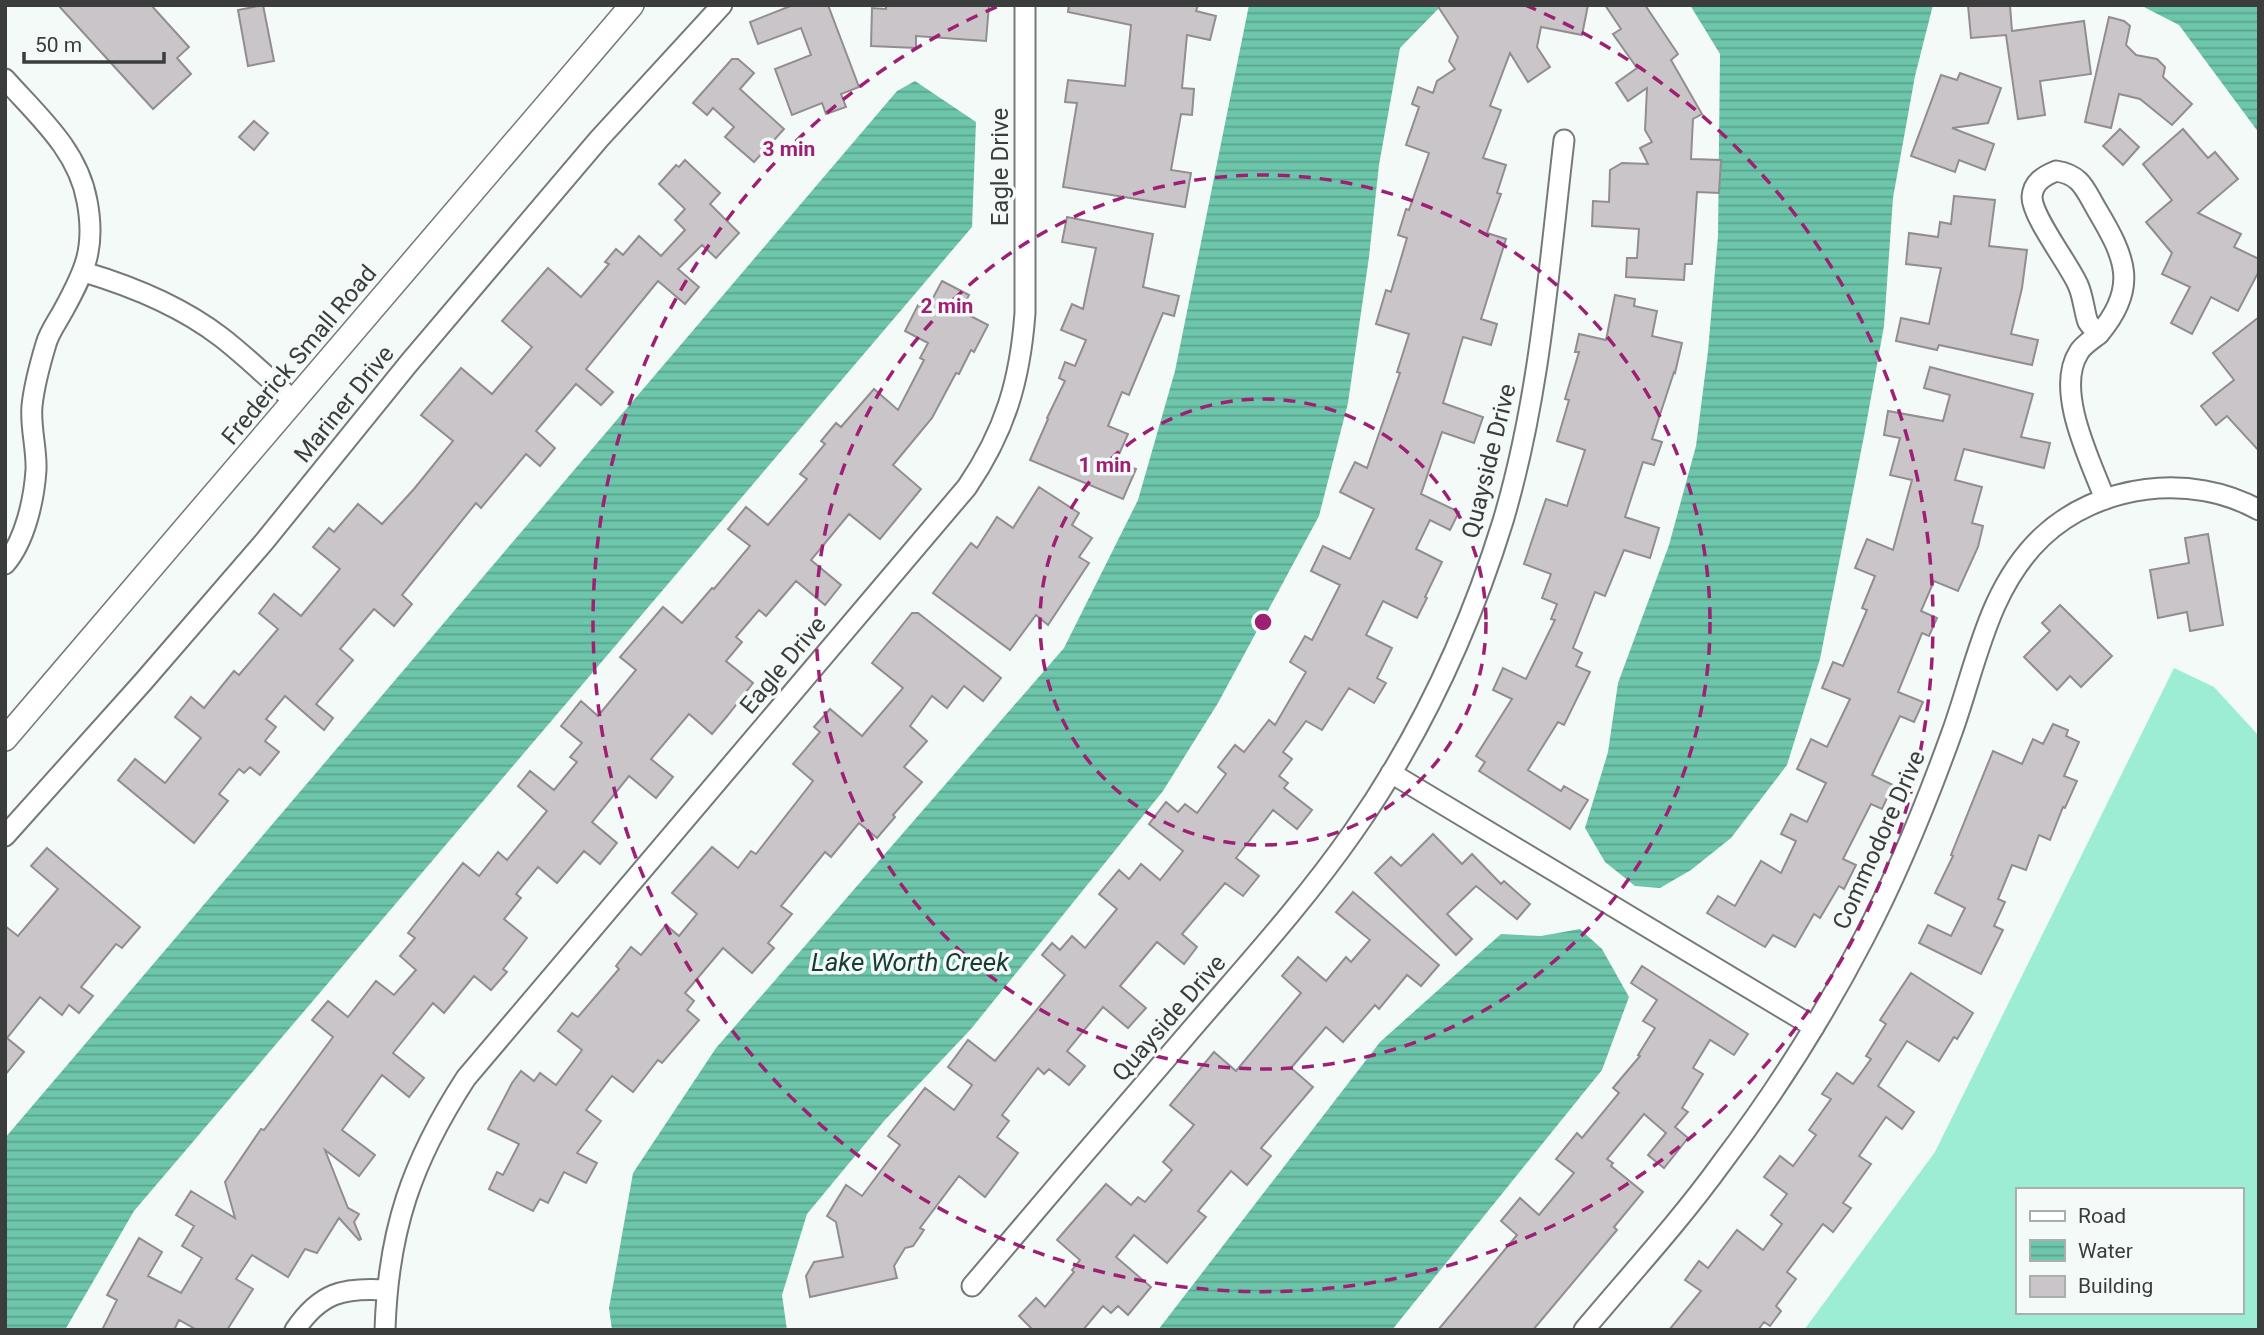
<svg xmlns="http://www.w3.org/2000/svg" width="2264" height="1335" font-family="Roboto,sans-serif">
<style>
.grass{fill:#9cedd3;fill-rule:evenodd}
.water{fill:url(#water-rules)}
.building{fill:#cac5c8;stroke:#928d90;stroke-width:2}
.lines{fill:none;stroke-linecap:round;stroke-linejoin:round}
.minor-casing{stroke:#757a79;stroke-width:23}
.tertiary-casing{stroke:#757a79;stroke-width:26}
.minor{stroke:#fff;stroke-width:19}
.tertiary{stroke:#fff;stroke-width:23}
.ring{fill:none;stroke:#9e2075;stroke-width:3.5;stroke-dasharray:12 9}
.labels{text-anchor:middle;stroke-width:7;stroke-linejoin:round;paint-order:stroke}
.street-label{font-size:24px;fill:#3b3d3c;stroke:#f4faf8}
.water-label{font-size:26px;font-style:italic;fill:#153d32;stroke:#f4faf8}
.centre{fill:#9e2075;stroke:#f4faf8;stroke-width:3.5}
.ring-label{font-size:21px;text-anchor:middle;font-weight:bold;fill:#9e2075;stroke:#f4faf8;stroke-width:7;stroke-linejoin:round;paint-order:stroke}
</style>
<defs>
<pattern id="water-rules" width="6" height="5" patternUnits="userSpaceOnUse" patternTransform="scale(1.75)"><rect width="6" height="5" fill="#6dc6ab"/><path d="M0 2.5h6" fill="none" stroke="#5ba28c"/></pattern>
</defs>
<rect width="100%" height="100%" fill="#f4faf8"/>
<path class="grass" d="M 2174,668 L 2214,687 L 2259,736 L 2259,1330 L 1804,1330 L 1935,1152 ZM 2017,1190 L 2241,1190 L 2241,1312 L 2017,1312 Z"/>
<g class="water">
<polygon points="1249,5 1442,5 1400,48 1379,165 1369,257 1348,403 1319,516 1218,703 1163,791 971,1029 884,1121 807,1214 782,1295 787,1330 612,1330 609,1308 633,1173 716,1048 1064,648 1138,500 1175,371"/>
<polygon points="1690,5 1933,5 1915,76 1893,198 1884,326 1864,436 1820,659 1787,765 1731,838 1691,870 1660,888 1635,886 1605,862 1585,828 1608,752 1618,683 1669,545 1696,446 1708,351 1718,236 1720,54"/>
<polygon points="2140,5 2259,5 2259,133 2179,25"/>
<polygon points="915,81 976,122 972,227 134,1211 65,1330 5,1330 5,1138 897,91"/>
<polygon points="1580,929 1602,949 1629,997 1602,1070 1392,1330 1158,1330 1380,1042 1501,934 1541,936"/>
</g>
<g class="building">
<polygon points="58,5 151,5 189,47 177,58 191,74 153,109"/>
<polygon points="263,5 274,61 248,66 238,10"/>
<polygon points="793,5 828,5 859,87 841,94 846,107 826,114 822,103 792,115 775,69 811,55 801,28 758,44 750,22"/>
<polygon points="886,5 989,5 986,41 916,36 916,48 871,46 872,8 886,9"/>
<polygon points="1069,5 1198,5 1196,11 1216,16 1210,40 1187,35 1182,88 1194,89 1192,115 1181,114 1171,170 1191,173 1185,207 1063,187 1077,103 1065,102 1068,80 1125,86 1131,25 1068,12"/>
<polygon points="1437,5 1588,5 1582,35 1541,27 1537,47 1550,67 1528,82 1510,53 1490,106 1501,110 1483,158 1506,165 1497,193 1501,194 1487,233 1506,239 1481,319 1497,324 1491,345 1463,337 1443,403 1483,417 1474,443 1442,432 1421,494 1459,512 1450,530 1430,520 1416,549 1442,562 1425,597 1427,598 1417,618 1383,601 1366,635 1392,648 1377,678 1386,683 1374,703 1349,688 1322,730 1306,721 1283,752 1292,759 1279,776 1288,783 1284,788 1312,810 1297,829 1273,810 1236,858 1259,876 1243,896 1225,883 1182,934 1197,947 1184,964 1157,942 1120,986 1146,1008 1128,1028 1103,1007 1067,1051 1085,1066 1069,1085 1049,1069 1044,1074 1038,1068 1002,1115 1009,1121 997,1137 1018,1153 985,1197 959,1176 920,1228 924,1230 913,1246 905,1248 894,1266 897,1278 810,1297 806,1276 814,1262 843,1257 836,1222 827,1216 846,1185 862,1196 900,1145 888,1136 925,1088 954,1110 972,1085 948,1067 968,1040 995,1061 1065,975 1042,955 1052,943 1060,950 1072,936 1085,948 1117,909 1099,894 1119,870 1129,879 1141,864 1160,880 1183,851 1149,824 1166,802 1178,812 1185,804 1197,813 1226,774 1218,767 1235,745 1244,752 1269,720 1275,725 1306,672 1290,662 1305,636 1312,640 1340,585 1311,571 1323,546 1350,559 1374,509 1340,492 1355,462 1367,468 1400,373 1397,372 1409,334 1376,324 1386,290 1391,292 1407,238 1398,235 1406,209 1409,210 1429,153 1406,145 1419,107 1412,104 1418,87 1433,93 1437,81 1455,69 1449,61 1458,37"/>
<polygon points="1605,5 1645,5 1678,54 1671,60 1702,114 1693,119 1691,159 1721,160 1719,193 1697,192 1692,264 1685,264 1684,280 1626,277 1627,258 1637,258 1639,229 1592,226 1593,201 1609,202 1610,170 1622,163 1648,164 1640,148 1652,142 1645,130 1647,88 1628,101 1616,83 1637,68 1613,34 1621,29"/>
<polygon points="1968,5 2010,5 2012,31 2084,21 2091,74 2040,81 2045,115 2018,119 2006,35 1971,38"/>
<polygon points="2109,17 2124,21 2130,26 2126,45 2136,55 2157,59 2165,67 2163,77 2192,104 2172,125 2140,99 2119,94 2111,128 2085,122"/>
<polygon points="732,59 738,59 754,73 740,89 784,129 754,162 725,137 734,127 713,108 707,115 693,103"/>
<polygon points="1960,73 2001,88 1988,123 1952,128 1994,144 1985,170 1959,160 1955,172 1911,156 1941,75 1957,80"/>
<polygon points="254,121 268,133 254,150 239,137"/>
<polygon points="2120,129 2139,147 2123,165 2103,146"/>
<polygon points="2183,129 2208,158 2215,152 2238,179 2198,213 2241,234 2234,247 2259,259 2259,271 2238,311 2211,297 2192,334 2171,323 2190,287 2162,274 2172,253 2146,222 2172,200 2143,164"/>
<polygon points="685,160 720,193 710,204 739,233 716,258 702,245 678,269 699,287 685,304 658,281 586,369 613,392 601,405 576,384 536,431 555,448 540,466 526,454 481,508 476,503 402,595 412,604 394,626 374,609 340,649 353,660 316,704 333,718 324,730 285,696 266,719 276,727 265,741 279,752 260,775 250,767 244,773 239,769 219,794 228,801 194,843 118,780 135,759 165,783 201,738 175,717 191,697 204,708 234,671 239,675 278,629 259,613 274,594 301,616 340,569 313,547 329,528 334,532 358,504 382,524 414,489 453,441 421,415 461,368 492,394 532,347 502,321 548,268 581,297 609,264 605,262 616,249 623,255 639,236 661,256 685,230 675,220 685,209 659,184 676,165 679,167"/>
<polygon points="1954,196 1995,200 1989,246 2027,250 2022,288 2011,334 2038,340 2032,365 1939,345 1937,350 1896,341 1901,318 1929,324 1941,268 1906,264 1909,233 1938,237 1940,222 1951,224"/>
<polygon points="1067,217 1153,234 1143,287 1179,296 1174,316 1163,313 1129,395 1122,392 1108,426 1128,434 1116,461 1136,469 1123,499 1030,460 1048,419 1047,418 1065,381 1059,378 1065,362 1075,366 1086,340 1061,330 1072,304 1083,309 1096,248 1062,242"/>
<polygon points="942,281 969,295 961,311 988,325 974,352 971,350 959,374 956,373 932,418 893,465 921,489 880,539 849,514 811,560 841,585 825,605 796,581 766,616 759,610 736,637 742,642 726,661 753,683 728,715 712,734 689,714 651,759 673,777 656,798 629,776 592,822 617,843 600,864 584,851 557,883 538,867 516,894 521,898 504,919 527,938 503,969 507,972 491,990 474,976 444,1013 433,1003 393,1053 424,1078 409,1097 382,1075 342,1130 375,1155 359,1176 325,1150 348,1208 359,1214 354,1222 361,1239 359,1240 339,1218 317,1253 305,1249 288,1277 252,1255 236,1279 253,1289 227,1330 197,1330 179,1320 174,1330 102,1330 117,1300 107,1295 139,1238 162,1252 148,1276 181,1293 202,1258 182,1246 194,1226 176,1215 191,1191 235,1218 225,1182 261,1129 264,1130 333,1037 312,1020 328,1001 348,1017 376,981 394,995 416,970 400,956 415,938 408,933 463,863 479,876 498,852 507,860 547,811 518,786 530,771 554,790 577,762 570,757 582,743 561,726 581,701 598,716 636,670 620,657 663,607 682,623 712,588 714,589 750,546 728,529 746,507 768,525 807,479 800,474 825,444 821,441 836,423 841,427 874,389 898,410 924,360 920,358 928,343 905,331 918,305 927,309"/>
<polygon points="1615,295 1635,299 1634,306 1657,311 1652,336 1682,343 1675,373 1674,372 1652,439 1662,442 1654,465 1643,462 1625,517 1659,528 1650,558 1624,550 1605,596 1595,592 1573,648 1582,653 1576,666 1590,672 1564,725 1558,722 1528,770 1561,791 1564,786 1588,800 1570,829 1479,771 1485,762 1476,756 1512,699 1493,690 1503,668 1526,679 1555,620 1551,619 1557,604 1542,598 1551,574 1524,564 1546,499 1567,506 1585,450 1557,441 1569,400 1565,399 1579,352 1575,352 1579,334 1606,340"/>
<polygon points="2259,317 2259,451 2227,416 2216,425 2201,406 2234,380 2213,353"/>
<polygon points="1930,367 2033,394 2021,437 2050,443 2044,468 1964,449 1955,480 1982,487 1972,523 1983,526 1978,547 1958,591 1934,581 1921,611 1937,618 1929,636 1922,633 1898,692 1923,702 1914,722 1900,716 1872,775 1893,785 1882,809 1871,804 1843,859 1856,865 1844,889 1839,886 1820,918 1814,914 1795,947 1773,935 1765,947 1707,913 1718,896 1735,906 1761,861 1781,873 1796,841 1781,834 1791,814 1807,822 1826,783 1797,769 1811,739 1827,747 1850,699 1822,688 1833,662 1843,666 1867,610 1862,608 1875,576 1855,568 1867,539 1893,550 1912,480 1890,475 1900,438 1884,435 1888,411 1943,421 1950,395 1924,388"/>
<polygon points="1039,487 1079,513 1072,525 1092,538 1079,557 1089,563 1048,625 1036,615 1010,650 933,593 971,543 977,548 997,517 1013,528"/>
<polygon points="2208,534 2223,625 2190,631 2187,612 2158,618 2150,570 2189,563 2185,538"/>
<polygon points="2060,605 2112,656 2081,687 2070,676 2057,690 2024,657 2050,631 2042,623"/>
<polygon points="912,613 918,613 1001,678 983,701 964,686 947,708 932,696 910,726 927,741 904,767 922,782 893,815 895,817 877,838 859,823 831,857 825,852 781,906 792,914 768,943 774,948 752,973 723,948 685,993 694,1001 687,1010 699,1020 662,1063 658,1060 633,1092 612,1076 586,1110 601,1121 577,1153 597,1163 586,1183 564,1172 548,1203 540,1199 533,1211 489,1189 497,1172 503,1175 519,1144 488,1129 512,1083 521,1071 534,1081 540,1073 556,1085 582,1050 558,1031 572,1013 578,1017 619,969 616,966 631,947 641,955 666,925 679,936 697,914 672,893 712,847 738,868 751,851 756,854 813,781 793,764 820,732 814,727 830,709 862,736 903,688 872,663"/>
<polygon points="2053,724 2068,730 2066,736 2079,742 2064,776 2077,781 2065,808 2063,807 2050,840 2039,835 2026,870 2012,865 1998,899 2005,902 1994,926 2003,930 1981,974 1919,943 1928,925 1951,936 1965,908 1935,893 1953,856 1951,855 1993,751 2022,764 2033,739 2043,744"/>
<polygon points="1433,834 1462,864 1472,854 1501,884 1504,881 1530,904 1517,919 1476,886 1447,914 1472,939 1456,955 1375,873 1391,857 1401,866"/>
<polygon points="47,848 140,927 122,948 116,944 81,987 93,996 79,1013 69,1005 62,1015 40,997 7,1038 24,1052 5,1075 5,926 18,936 58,889 31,866"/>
<polygon points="1353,892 1439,965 1421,986 1407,975 1379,1009 1375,1005 1343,1042 1326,1027 1291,1068 1313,1087 1261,1148 1271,1156 1247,1185 1231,1171 1198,1211 1206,1217 1167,1263 1134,1235 1116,1257 1151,1287 1128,1315 1118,1306 1111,1313 1103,1306 1083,1330 1033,1330 1019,1316 1036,1298 1045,1307 1074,1272 1072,1270 1080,1260 1057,1240 1076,1218 1106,1184 1131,1205 1138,1197 1145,1202 1172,1170 1163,1162 1194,1125 1170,1105 1214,1052 1236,1071 1301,993 1282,976 1298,957 1326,981 1346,957 1351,962 1370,940 1336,912"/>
<polygon points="1642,966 1748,1034 1734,1055 1710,1040 1693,1068 1703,1074 1682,1108 1688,1112 1675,1127 1688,1138 1664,1168 1648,1155 1666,1133 1644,1114 1607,1159 1613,1163 1611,1166 1643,1192 1614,1227 1617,1230 1533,1330 1438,1330 1517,1235 1501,1221 1520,1198 1539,1215 1574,1173 1556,1159 1577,1133 1582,1138 1619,1093 1613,1088 1640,1056 1638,1055 1655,1028 1643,1021 1657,1000 1631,983"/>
<polygon points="1911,973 1973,1013 1957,1039 1954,1037 1939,1061 1907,1041 1878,1086 1914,1112 1902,1129 1886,1117 1859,1156 1871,1164 1843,1203 1851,1208 1833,1232 1823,1224 1787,1272 1796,1279 1776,1306 1781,1311 1770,1326 1764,1322 1758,1330 1669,1330 1701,1291 1685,1280 1699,1261 1708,1268 1737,1230 1763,1250 1782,1224 1771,1215 1787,1194 1764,1177 1780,1156 1793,1166 1816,1135 1809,1130 1831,1099 1822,1094 1837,1073 1853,1084 1871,1059 1866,1056 1886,1024 1880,1020"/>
</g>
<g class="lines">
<defs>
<g id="minor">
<path d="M 5,79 C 38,116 78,150 87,201 C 96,248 85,271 63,311 C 57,322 49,333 46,344 C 40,364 34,386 32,406 C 30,427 37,449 36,470 C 34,500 25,541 5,564"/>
<path d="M 2056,171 C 2082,175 2085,190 2097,210 C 2125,257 2139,287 2099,334 C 2096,330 2090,326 2088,322 C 2085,316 2083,295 2078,285 C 2069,264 2032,217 2032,197 C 2033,182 2044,176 2056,171 Z"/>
<path d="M 84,272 C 131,286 182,307 221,337 C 247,357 270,380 294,401"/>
<path d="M 2099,334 C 2093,339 2083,345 2079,352 C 2054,390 2091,462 2105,499"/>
<polyline points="1391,773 1814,1027"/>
<polyline points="5,836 143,682 264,542 409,363 599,139 722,5"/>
<path d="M 972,1286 C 1042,1203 1113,1120 1184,1038 C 1242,970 1302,905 1353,832 C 1419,738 1469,631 1503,521 C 1540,397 1549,267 1564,140"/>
<path d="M 295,1330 C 320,1293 343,1287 386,1290"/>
<path d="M 385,1330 C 388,1230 412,1161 466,1078 L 967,487 C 1005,431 1020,381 1025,313 L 1025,5"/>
<path d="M 1584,1330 C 1630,1275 1679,1222 1721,1164 C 1775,1093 1823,1017 1864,938 C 1898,873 1926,804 1951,735 C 1976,667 1987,589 2042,537 C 2098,484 2191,472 2259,510"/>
</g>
<polyline id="tertiary" points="5,739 632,5"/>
</defs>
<use href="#minor" class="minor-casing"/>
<use href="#tertiary" class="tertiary-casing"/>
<use href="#minor" class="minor"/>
<use href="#tertiary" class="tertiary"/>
</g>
<g class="ring">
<circle cx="1263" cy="622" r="223"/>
<circle cx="1263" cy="622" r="447"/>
<path d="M1525 5A670 670 0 1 1 1001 5"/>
</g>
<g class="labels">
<g class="street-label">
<text transform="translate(1000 167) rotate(-90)" y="8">Eagle Drive</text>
<text transform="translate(299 355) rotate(-50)" y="8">Frederick Small Road</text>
<text transform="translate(344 404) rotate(-51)" y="8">Mariner Drive</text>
<text transform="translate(1489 461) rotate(-76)" y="8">Quayside Drive</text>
<text transform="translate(783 665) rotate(-50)" y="8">Eagle Drive</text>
<text transform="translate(1879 840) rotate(-66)" y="8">Commodore Drive</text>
<text transform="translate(1169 1018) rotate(-49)" y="8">Quayside Drive</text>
</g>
<g class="water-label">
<text x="910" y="971">Lake Worth Creek</text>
</g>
</g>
<circle cx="1263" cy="622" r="10" class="centre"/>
<g class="ring-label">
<text x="789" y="156">3 min</text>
<text x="947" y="313">2 min</text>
<text x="1105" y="472">1 min</text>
</g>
<rect width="2264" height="1335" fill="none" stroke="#3b3d3c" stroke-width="14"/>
<rect x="2016" y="1188" width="228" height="126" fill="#f4faf8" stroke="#aaaead" stroke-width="2"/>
<rect x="2030" y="1211" width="35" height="10" fill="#ffffff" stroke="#aaaead" stroke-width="2"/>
<text x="2078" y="1223" font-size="21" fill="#3b3d3c">Road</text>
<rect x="2030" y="1240" width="35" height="21" fill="url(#water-rules)" stroke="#aaaead" stroke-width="2"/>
<text x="2078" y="1258" font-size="21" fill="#3b3d3c">Water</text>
<rect x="2030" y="1276" width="35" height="21" fill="#cac5c8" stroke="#aaaead" stroke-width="2"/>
<text x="2078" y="1293" font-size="21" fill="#3b3d3c">Building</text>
<path d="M24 52v10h140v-10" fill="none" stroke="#3b3d3c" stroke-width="3.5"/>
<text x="35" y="52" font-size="21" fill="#3b3d3c" stroke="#f4faf8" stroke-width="5" paint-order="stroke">50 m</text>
</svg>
